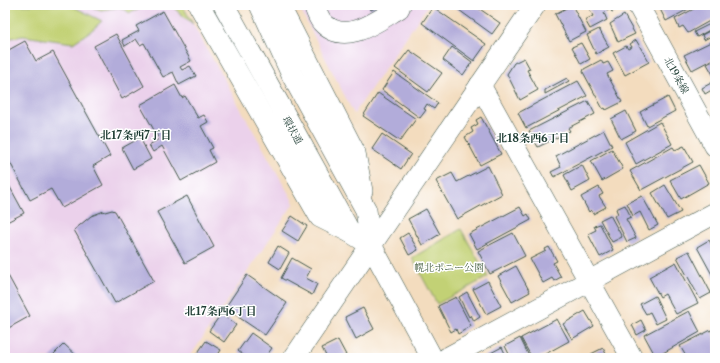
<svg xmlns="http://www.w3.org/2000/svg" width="720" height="363" font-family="'Libre Caslon Text','Noto Serif JP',serif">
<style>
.built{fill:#ebd1eb}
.green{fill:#c2d174;stroke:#708754}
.building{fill:#b2acda}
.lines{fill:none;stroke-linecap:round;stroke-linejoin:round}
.minor-casing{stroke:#3f5549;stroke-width:22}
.minor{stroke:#fff;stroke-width:21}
.labels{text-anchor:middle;stroke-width:3;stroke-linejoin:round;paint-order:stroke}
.street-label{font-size:10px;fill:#1f3d34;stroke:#fff}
.park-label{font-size:10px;fill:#486244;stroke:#fff}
.neighbourhood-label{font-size:11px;font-weight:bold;fill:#1f3d34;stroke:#fff}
</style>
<rect width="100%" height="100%" fill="#fff"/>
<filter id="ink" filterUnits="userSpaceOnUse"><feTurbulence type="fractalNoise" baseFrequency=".025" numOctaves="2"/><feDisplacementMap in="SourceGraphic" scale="8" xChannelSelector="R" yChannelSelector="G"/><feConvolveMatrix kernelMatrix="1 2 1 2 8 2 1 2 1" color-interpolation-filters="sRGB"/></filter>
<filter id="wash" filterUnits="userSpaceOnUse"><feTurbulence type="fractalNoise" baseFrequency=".012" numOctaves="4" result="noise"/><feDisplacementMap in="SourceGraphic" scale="16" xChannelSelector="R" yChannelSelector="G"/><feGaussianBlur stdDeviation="0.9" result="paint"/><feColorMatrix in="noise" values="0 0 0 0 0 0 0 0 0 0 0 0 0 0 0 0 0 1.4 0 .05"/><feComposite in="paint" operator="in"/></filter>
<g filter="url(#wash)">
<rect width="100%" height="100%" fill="#f3dcbe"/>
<g class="built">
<polygon points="5,5 182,5 294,203 189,358 5,358"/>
<polygon points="298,5 428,5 354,114"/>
</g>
<g class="green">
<polygon points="7,5 70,5 102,21 92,30 73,43 23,36 5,39"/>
<polygon points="86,5 149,5 130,13 120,7 101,10"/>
<polygon points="170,5 182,5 193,24"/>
<polygon points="461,229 488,277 437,304 412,258"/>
</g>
<g id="blocks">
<g class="building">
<polygon points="368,5 380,5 371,10"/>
<polygon points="452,5 474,5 500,23 492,34"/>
<polygon points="572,5 586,32 569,41 555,14"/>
<polygon points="587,5 618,5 620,8 612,12 610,9 604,13 607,20 590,29 585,20 593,16"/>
<polygon points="658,5 696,5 666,21"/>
<polygon points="701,5 715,5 715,18 688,33 683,26 679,28 675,19"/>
<polygon points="433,7 486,44 474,61 422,23"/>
<polygon points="163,11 191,61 180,67 182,70 190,66 196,76 179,85 173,72 163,77 144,43 140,45 136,39 125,46 122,40 139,31 136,26"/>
<polygon points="624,15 635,34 618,42 610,24"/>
<polygon points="714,22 715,27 697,37 694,32"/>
<polygon points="599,29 609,47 596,54 587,35"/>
<polygon points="713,29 715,34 704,40 702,35"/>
<polygon points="116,34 144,86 122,99 94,46"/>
<polygon points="636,40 649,62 625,75 613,53 626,46 628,49 632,47 630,44"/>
<polygon points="715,40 715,58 692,70 684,55"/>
<polygon points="25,41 36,61 53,52 110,156 93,166 103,185 62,208 51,189 30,200 5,153 5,52"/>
<polygon points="581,43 590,59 581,64 572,47"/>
<polygon points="452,47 472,62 463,75 443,60"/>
<polygon points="409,50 442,73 428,92 395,68"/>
<polygon points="524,58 530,69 527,70 538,90 520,100 507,74 514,63"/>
<polygon points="601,60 603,64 608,62 613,71 607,74 622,102 606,110 605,108 603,109 583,72 584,69"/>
<polygon points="715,60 715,78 707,64"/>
<polygon points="394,72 438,103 434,109 427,104 424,109 426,110 420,118 382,90"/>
<polygon points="567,78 569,81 545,94 545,90"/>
<polygon points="578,81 587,96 526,128 518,113"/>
<polygon points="713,82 715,88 705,94 702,88"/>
<polygon points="175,85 182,98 185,96 198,118 204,115 208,122 201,126 213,148 209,150 215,162 181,181 162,146 153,152 149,145 159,139 140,105"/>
<polygon points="378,93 416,119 400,141 363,116"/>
<polygon points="668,97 675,111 647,126 640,112"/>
<polygon points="588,101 595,114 568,128 570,131 538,147 529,131"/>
<polygon points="626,111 636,131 621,139 611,119"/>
<polygon points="481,117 501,154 480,165 465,137 473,132 471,128 478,124 476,120"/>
<polygon points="660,122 672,144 636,164 625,142"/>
<polygon points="604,130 612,146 554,177 551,172 561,167 556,156"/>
<polygon points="382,134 411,154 401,169 372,149"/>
<polygon points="140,138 151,159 133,169 122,148"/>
<polygon points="684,146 693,162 641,190 630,171 673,147 675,150"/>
<polygon points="612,149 623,169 602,181 591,161"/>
<polygon points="582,165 590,181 572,191 564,175"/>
<polygon points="699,165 709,183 681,199 670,180"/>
<polygon points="488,166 502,194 457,219 436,181 452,173 457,182"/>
<polygon points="5,178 24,213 5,223"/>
<polygon points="665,185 681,212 667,219 652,193"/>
<polygon points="599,187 603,194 599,196 606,207 593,214 591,210 589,212 581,197"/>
<polygon points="187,196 214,247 185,263 157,212"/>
<polygon points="642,196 658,225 649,230 640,212 633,216 627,203"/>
<polygon points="625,205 631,217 626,219 636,238 627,242 614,216 618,214 616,209"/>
<polygon points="520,207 525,216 528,214 531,220 477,249 469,234"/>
<polygon points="426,209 440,234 422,245 408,219"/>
<polygon points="112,210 115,211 154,281 115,303 74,230 91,216 104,211 105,212"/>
<polygon points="610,215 622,237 612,242 600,220"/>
<polygon points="292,216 307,226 298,241 282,231"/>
<polygon points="600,224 613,250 600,257 588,234 596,230 594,226"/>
<polygon points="408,233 418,250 409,255 400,238"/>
<polygon points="513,233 525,256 490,274 478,251"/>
<polygon points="709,240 715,251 715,280 697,247"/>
<polygon points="278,246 289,253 280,269 269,262"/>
<polygon points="549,247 557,261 553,263 561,277 554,281 552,278 543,283 530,259 546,251 545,249"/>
<polygon points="689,251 711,293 700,299 677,257"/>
<polygon points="292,258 311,269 306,278 317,284 312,295 281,278"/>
<polygon points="676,262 698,303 676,314 665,294 660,297 649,277"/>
<polygon points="516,266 530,292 512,302 498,276"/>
<polygon points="5,270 30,316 5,330"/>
<polygon points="247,275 287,303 265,335 225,308"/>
<polygon points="488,281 501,306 486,314 473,289"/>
<polygon points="467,292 480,317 474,321 471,315 469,317 459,297"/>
<polygon points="655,296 666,319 656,324 650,312 646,314 640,304"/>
<polygon points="456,297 471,326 458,334 456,329 451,332 438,306"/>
<polygon points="363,308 374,329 356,339 345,317"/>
<polygon points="585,311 594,326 572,339 563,324"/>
<polygon points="689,311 700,332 656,357 644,335"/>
<polygon points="221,314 236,325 224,342 209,331"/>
<polygon points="557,319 569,341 538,358 532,358 521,338"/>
<polygon points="641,320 646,330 637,335 632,325"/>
<polygon points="711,330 715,337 715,356 710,358 687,358 680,346"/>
<polygon points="251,333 272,348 265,358 247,358 238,351"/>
<polygon points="520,338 530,358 511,358 505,346"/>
<polygon points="338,340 346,355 341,358 327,358 322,348"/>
<polygon points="206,341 221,350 216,358 194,358"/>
<polygon points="64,344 79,358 50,358"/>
<polygon points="502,347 507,358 486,358 485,356"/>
<polygon points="603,348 608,358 593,358 591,354"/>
</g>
</g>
</g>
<g filter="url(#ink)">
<use href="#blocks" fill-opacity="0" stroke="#3f5549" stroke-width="1"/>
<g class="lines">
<defs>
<g id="minor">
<polyline points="199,5 320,217 350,232"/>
<polyline points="224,5 350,232 371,245"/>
<polyline points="260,5 292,75 366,210 371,245 432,358"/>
<polyline points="279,5 355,153 362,191"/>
<path d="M 314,5 C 316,10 318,17 322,22 C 345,47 377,21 399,8 L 400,5"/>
<polyline points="638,5 715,146"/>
<polyline points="480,85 632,358"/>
<polyline points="294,358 535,5"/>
<polyline points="447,358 715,213"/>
</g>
</defs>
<use href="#minor" class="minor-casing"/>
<use href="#minor" class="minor"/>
</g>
</g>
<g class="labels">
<g class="street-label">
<text transform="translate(677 75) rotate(61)" y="4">北19条線</text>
<text transform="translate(293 130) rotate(61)" y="4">環状通</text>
</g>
<g class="park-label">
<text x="449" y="271">幌北ポニー公園</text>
</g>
<g class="neighbourhood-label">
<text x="136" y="139">北17条西7丁目</text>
<text x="533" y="142">北18条西6丁目</text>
<text x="221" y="315">北17条西6丁目</text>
</g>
</g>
<rect width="720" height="363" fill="none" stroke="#fff" stroke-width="20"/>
</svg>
